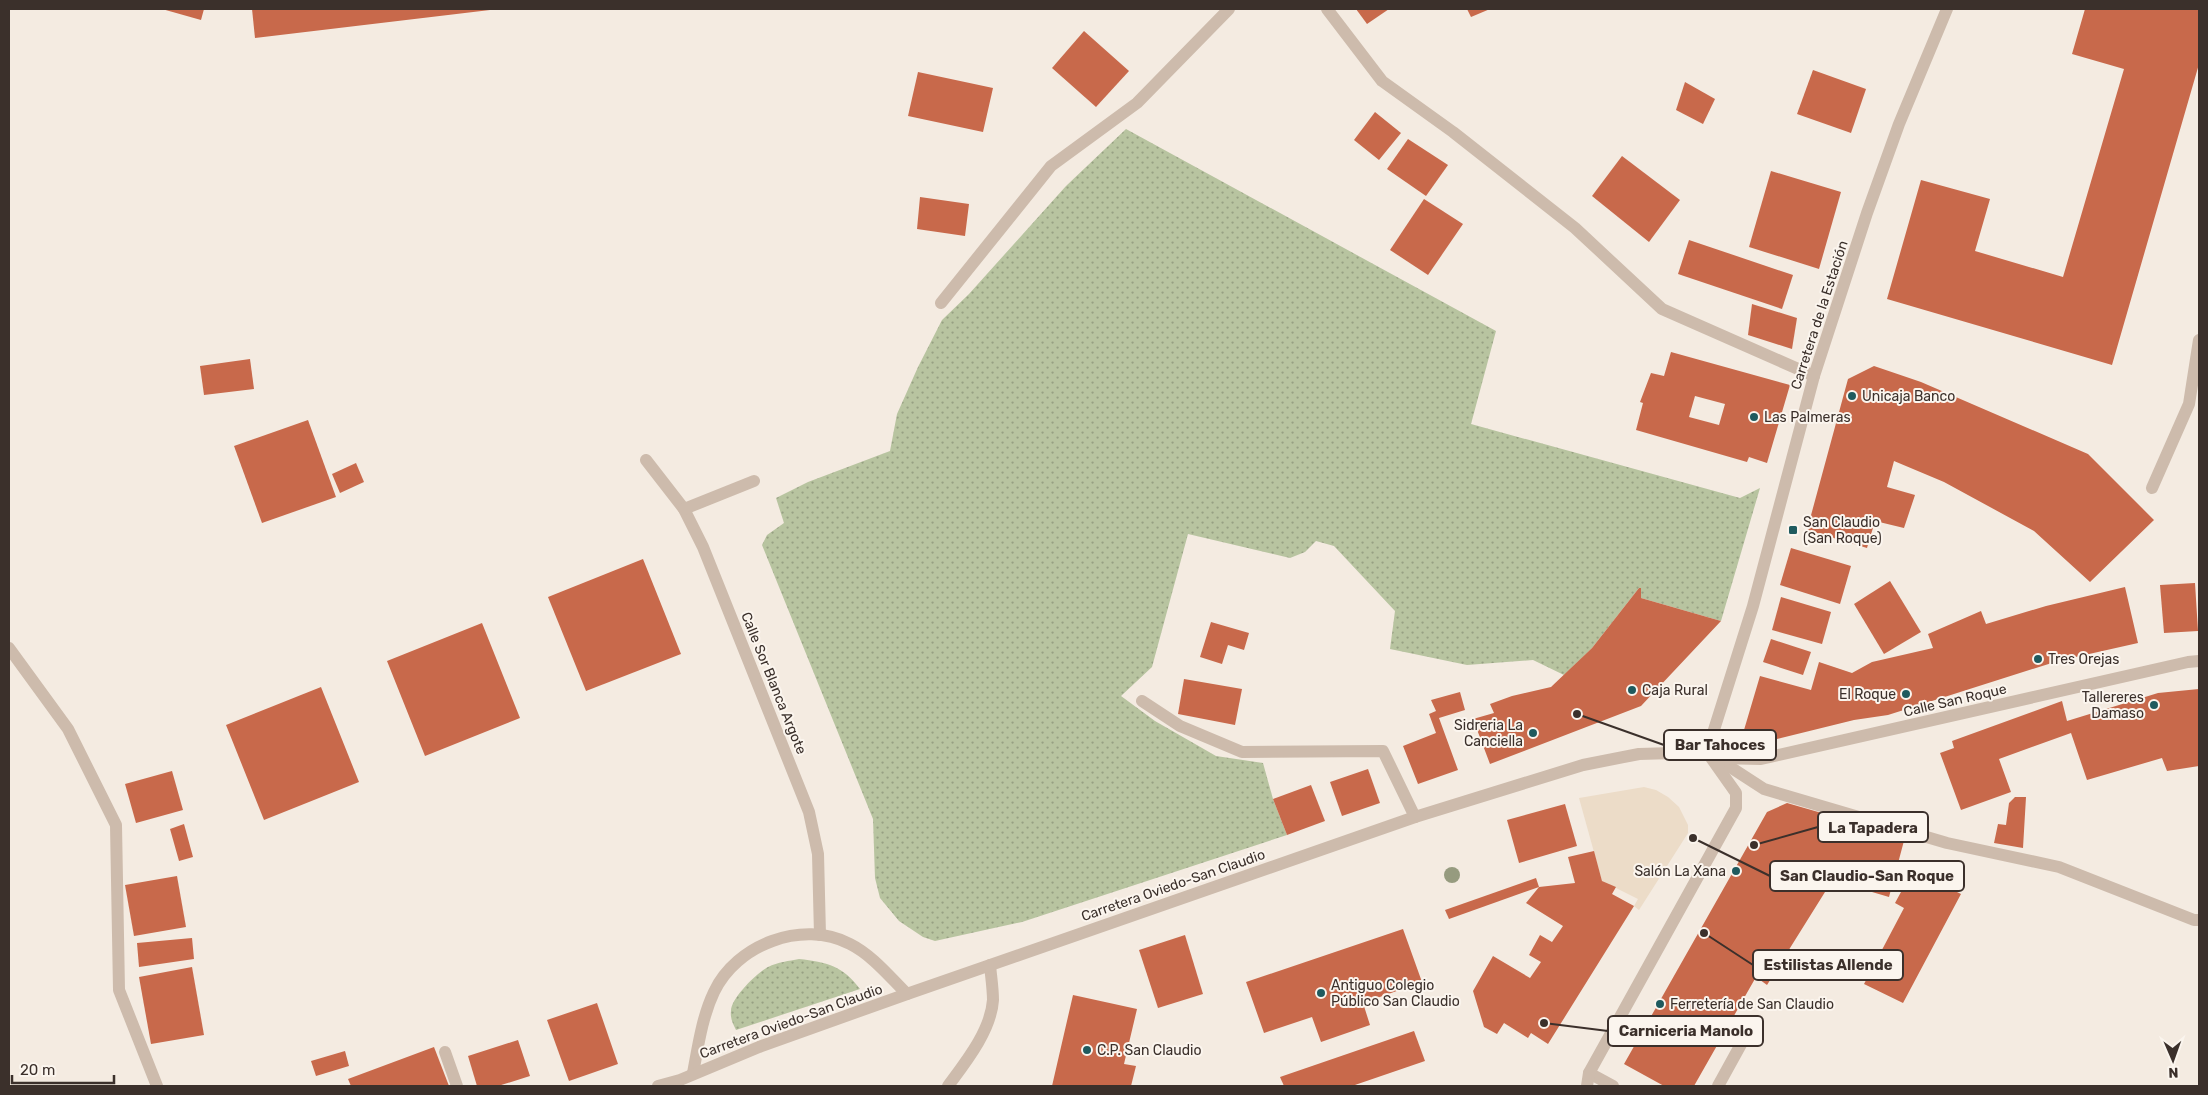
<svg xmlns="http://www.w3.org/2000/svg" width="2208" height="1095" font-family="Rubik,sans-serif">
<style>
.grass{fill:url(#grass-dots)}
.plaza{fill:#ecdcc8}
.building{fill:#c8694b;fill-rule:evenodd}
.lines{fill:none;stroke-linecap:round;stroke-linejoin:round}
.service{stroke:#cdbbac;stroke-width:12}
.minor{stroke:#cdbbac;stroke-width:12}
.tertiary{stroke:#cdbbac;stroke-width:12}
.tree{fill:#969b7f}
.poi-dot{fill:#1f5a5e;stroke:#fbf5ee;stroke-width:2}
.labels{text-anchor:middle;stroke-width:4;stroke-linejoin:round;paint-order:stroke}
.street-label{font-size:14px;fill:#3b302b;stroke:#fbf5ee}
.poi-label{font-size:14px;fill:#3b302b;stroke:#fbf5ee;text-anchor:start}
.leader{fill:none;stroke:#3b302b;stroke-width:2}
.callout-dot{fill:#3b302b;stroke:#fbf5ee;stroke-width:2}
.callout{fill:#fbf5ee;stroke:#3b302b;stroke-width:2}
.callout-label{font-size:15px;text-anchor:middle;font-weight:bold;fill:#3b302b}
</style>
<defs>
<pattern id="grass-dots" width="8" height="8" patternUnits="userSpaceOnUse" patternTransform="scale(1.25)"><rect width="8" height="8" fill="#b8c4a0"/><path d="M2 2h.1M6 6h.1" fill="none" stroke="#97a083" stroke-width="1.8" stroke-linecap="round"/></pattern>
</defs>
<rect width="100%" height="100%" fill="#f4ebe1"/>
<g class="grass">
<polygon points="1126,129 1496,331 1471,424 1740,498 1760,488 1721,621 1641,598 1641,589 1639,588 1592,648 1564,675 1533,660 1467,665 1390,649 1395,611 1334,546 1316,541 1305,552 1290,558 1188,534 1152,667 1121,696 1155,721 1216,756 1263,763 1273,799 1287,835 1022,922 935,941 923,937 899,921 880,898 875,878 873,819 762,545 767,535 784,523 776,498 808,482 890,451 897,414 918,367 942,320 969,294 1066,186"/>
<path d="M 799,959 C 827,962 843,966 860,989 L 736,1030 C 733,1024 730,1018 731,1011 C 731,998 757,973 768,967 C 778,962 789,961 799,959 Z"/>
</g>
<polygon class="plaza" points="1644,787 1656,790 1668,797 1679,807 1688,825 1688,833 1639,910 1634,906 1638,899 1602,881 1579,798"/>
<g class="building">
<polygon points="162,9 204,9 201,20"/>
<polygon points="252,9 489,9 490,10 255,38"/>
<polygon points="1356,9 1389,9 1367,24"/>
<polygon points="1467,9 1490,9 1471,17"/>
<polygon points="2085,9 2199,9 2199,64 2112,365 1887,299 1921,180 1990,199 1975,251 2063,277 2124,69 2072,54"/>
<polygon points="1084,31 1129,71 1096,107 1052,68"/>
<polygon points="1813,70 1866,89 1851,133 1797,114"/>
<polygon points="918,72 993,88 983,132 908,116"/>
<polygon points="1685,82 1715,99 1703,124 1676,110"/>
<polygon points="1375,112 1401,133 1379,160 1354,140"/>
<polygon points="1408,139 1448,165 1426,196 1387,169"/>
<polygon points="1622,156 1680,200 1649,242 1592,196"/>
<polygon points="1771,171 1841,192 1819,269 1749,247"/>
<polygon points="920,197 969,204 965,236 917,229"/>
<polygon points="1424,199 1463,224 1428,275 1390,250"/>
<polygon points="1689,240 1793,275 1782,309 1678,274"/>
<polygon points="1752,304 1797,318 1792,349 1748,335"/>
<path d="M 1671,352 L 1790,385 L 1767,463 L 1749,457 L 1747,462 L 1636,430 L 1643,403 L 1640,402 L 1651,373 L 1664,376 ZM 1695,396 L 1725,404 L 1719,425 L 1689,417 Z"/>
<polygon points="250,359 254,389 204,395 200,366"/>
<polygon points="1874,366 1921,382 2088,454 2154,520 2090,582 2034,531 1944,482 1894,461 1887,487 1915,495 1904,528 1875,521 1867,548 1807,530 1848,379"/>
<polygon points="308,420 336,497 262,523 234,446"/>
<polygon points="356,463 364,482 340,493 332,474"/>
<polygon points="1791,548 1851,566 1840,604 1780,585"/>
<polygon points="643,559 681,654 586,691 548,597"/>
<polygon points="1890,581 1921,632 1884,654 1854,604"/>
<polygon points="2195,583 2198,631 2164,633 2160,585"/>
<polygon points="2125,587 2138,643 2058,661 1888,715 1854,720 1757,744 1744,730 1760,676 1811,690 1819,662 1852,673 1872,662 1933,648 1928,634 1981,611 1986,624 2046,606"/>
<polygon points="1639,588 1641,588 1641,598 1721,621 1641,706 1490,764 1473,719 1494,713 1490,704 1512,696 1551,687 1592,648"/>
<polygon points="1781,597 1831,612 1822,644 1772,630"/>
<polygon points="1211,622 1249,633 1244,650 1228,645 1222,664 1200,657"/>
<polygon points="482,623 520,718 425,756 387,661"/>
<polygon points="1771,639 1811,652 1803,675 1763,662"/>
<polygon points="1184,679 1242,689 1235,725 1178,714"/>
<polygon points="321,687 359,782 264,820 226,725"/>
<polygon points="2199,689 2199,766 2167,771 2162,758 2087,780 2071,733 1999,759 2011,792 1961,810 1940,753 1954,748 1952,741 2062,701 2067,721 2158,693"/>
<polygon points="1460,692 1465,710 1439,718 1458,770 1418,784 1403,746 1436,733 1429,714 1436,711 1431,700"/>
<polygon points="1368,769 1380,803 1342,816 1330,782"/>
<polygon points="172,771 183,810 136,823 125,784"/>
<polygon points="1311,785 1325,821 1287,835 1273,799"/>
<polygon points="2015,797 2026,797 2023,848 1994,843 1998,824 2006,825 2009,803"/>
<polygon points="1787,803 1905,837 1889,897 1804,872 1793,890 1825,892 1767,985 1756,977 1694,1086 1664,1086 1624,1064 1767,812"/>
<polygon points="1565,804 1577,846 1519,863 1507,820"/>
<polygon points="184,824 193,857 179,861 170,829"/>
<polygon points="1594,851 1602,881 1616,887 1612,894 1634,906 1548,1044 1531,1033 1528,1038 1504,1023 1497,1034 1484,1027 1473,991 1493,956 1530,978 1541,962 1529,955 1540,935 1552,942 1563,926 1526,903 1539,887 1575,883 1568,857"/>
<polygon points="1913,870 1961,894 1903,1003 1864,984 1904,908 1895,903"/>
<polygon points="177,876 186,927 134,936 125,885"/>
<polygon points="1536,878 1539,887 1449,919 1445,910"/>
<polygon points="1403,929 1422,982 1363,1003 1370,1025 1321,1042 1312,1017 1264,1033 1246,982"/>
<polygon points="1185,935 1203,994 1158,1008 1139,950"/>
<polygon points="192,938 194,959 139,967 137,943"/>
<polygon points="192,967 204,1035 151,1044 139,977"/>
<polygon points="1073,995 1137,1009 1124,1064 1136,1066 1131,1086 1052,1086"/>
<polygon points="597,1003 618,1064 569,1081 547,1020"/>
<polygon points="1414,1031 1425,1061 1352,1086 1284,1086 1280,1077"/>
<polygon points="518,1040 530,1076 498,1086 477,1086 468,1056"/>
<polygon points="434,1047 449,1086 351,1086 348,1079"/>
<polygon points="345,1051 349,1066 316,1076 311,1061"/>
</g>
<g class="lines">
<path class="service" d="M 948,1086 C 965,1063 991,1031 993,1000 C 993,989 991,976 990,965"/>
<g class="minor">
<polyline points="1327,9 1382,81 1453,132 1575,228 1662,309 1814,376"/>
<polyline points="941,303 1051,166 1137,103 1229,9"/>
<polyline points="646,460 684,509 703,547 809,812 818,854 820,935"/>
<polyline points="2152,488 2189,404 2199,340"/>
<polyline points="684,509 754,481"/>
<polyline points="9,648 68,729 116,825 119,990 157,1086"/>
<polyline points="1142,701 1180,726 1242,752 1383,751 1415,817"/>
<polyline points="1707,752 1764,789 1947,843 2059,867 2194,920 2199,920"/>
<polyline points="1718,758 1761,759 2188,662 2199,661"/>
<polyline points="445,1052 457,1086"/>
<path d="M 693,1073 C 698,1047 702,1017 714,992 C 736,945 802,919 850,944 C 872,955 889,976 907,994"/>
<polyline points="1589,1073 1613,1086"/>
<polyline points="1718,1086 1745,1037"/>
</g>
<g class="tertiary">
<polyline points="1707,752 1753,606 1814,376 1867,213 1899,124 1947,9"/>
<polyline points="658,1086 680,1080 759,1047 907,994 1415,817 1583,765 1639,754 1707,752"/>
<polyline points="1587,1086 1589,1073 1736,808 1736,793 1707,752"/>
</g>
</g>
<circle class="tree" cx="1452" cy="875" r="8"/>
<g class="poi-dot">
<circle cx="1852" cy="396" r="5"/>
<circle cx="1754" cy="417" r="5"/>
<rect x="1788" y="525" width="10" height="10" rx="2.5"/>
<circle cx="2038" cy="659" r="5"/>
<circle cx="1632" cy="690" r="5"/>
<circle cx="1906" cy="694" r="5"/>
<circle cx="2154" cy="705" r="5"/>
<circle cx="1533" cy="733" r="5"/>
<circle cx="1736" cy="871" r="5"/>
<circle cx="1321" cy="993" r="5"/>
<circle cx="1660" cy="1004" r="5"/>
<circle cx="1087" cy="1050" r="5"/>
</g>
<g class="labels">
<g class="street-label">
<text transform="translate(1819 315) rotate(-72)" y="5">Carretera de la Estación</text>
<text transform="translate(774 683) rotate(68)" y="5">Calle Sor Blanca Argote</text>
<text transform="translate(1955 700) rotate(-13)" y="5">Calle San Roque</text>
<text transform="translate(1173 885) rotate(-19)" y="5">Carretera Oviedo-San Claudio</text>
<text transform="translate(791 1021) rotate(-20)" y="5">Carretera Oviedo-San Claudio</text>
</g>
<g class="poi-label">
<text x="1862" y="401">Unicaja Banco</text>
<text x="1764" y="422">Las Palmeras</text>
<text x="1803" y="527">San Claudio<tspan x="1803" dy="16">(San Roque)</tspan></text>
<text x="2048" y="664">Tres Orejas</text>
<text x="1642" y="695">Caja Rural</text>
<text x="1896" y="699" text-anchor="end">El Roque</text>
<text x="2144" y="702" text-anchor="end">Tallereres<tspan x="2144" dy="16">Damaso</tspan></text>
<text x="1523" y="730" text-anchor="end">Sidreria La<tspan x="1523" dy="16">Canciella</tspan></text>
<text x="1726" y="876" text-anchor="end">Salón La Xana</text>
<text x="1331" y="990">Antiguo Colegio<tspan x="1331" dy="16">Público San Claudio</tspan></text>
<text x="1670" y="1009">Ferretería de San Claudio</text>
<text x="1097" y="1055">C.P. San Claudio</text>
</g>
</g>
<path class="leader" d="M1577 714L1664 745M1754 845L1818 827M1693 838L1770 876M1704 933L1753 965M1544 1023L1608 1031"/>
<g class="callout-dot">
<circle cx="1577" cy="714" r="5"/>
<circle cx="1754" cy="845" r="5"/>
<circle cx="1693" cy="838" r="5"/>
<circle cx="1704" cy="933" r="5"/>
<circle cx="1544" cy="1023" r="5"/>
</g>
<g class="callout">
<rect x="1664" y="730" width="112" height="30" rx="5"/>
<rect x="1818" y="812" width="110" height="30" rx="5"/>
<rect x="1770" y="861" width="194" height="30" rx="5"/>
<rect x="1753" y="950" width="150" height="30" rx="5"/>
<rect x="1608" y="1016" width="155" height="30" rx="5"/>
</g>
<g class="callout-label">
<text x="1720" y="750">Bar Tahoces</text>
<text x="1873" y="833">La Tapadera</text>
<text x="1867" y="881">San Claudio-San Roque</text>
<text x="1828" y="970">Estilistas Allende</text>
<text x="1686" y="1036">Carniceria Manolo</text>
</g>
<rect width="2208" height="1095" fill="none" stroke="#3b302b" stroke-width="20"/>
<g transform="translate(2173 1060) rotate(178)" stroke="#fbf5ee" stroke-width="4" paint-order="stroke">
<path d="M0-4L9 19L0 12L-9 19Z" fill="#3b302b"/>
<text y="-8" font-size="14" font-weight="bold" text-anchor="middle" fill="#3b302b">N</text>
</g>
<path d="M12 1075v8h102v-8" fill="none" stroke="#3b302b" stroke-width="2.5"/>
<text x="20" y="1075" font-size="15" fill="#3b302b" stroke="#fbf5ee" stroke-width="4" paint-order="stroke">20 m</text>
</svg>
